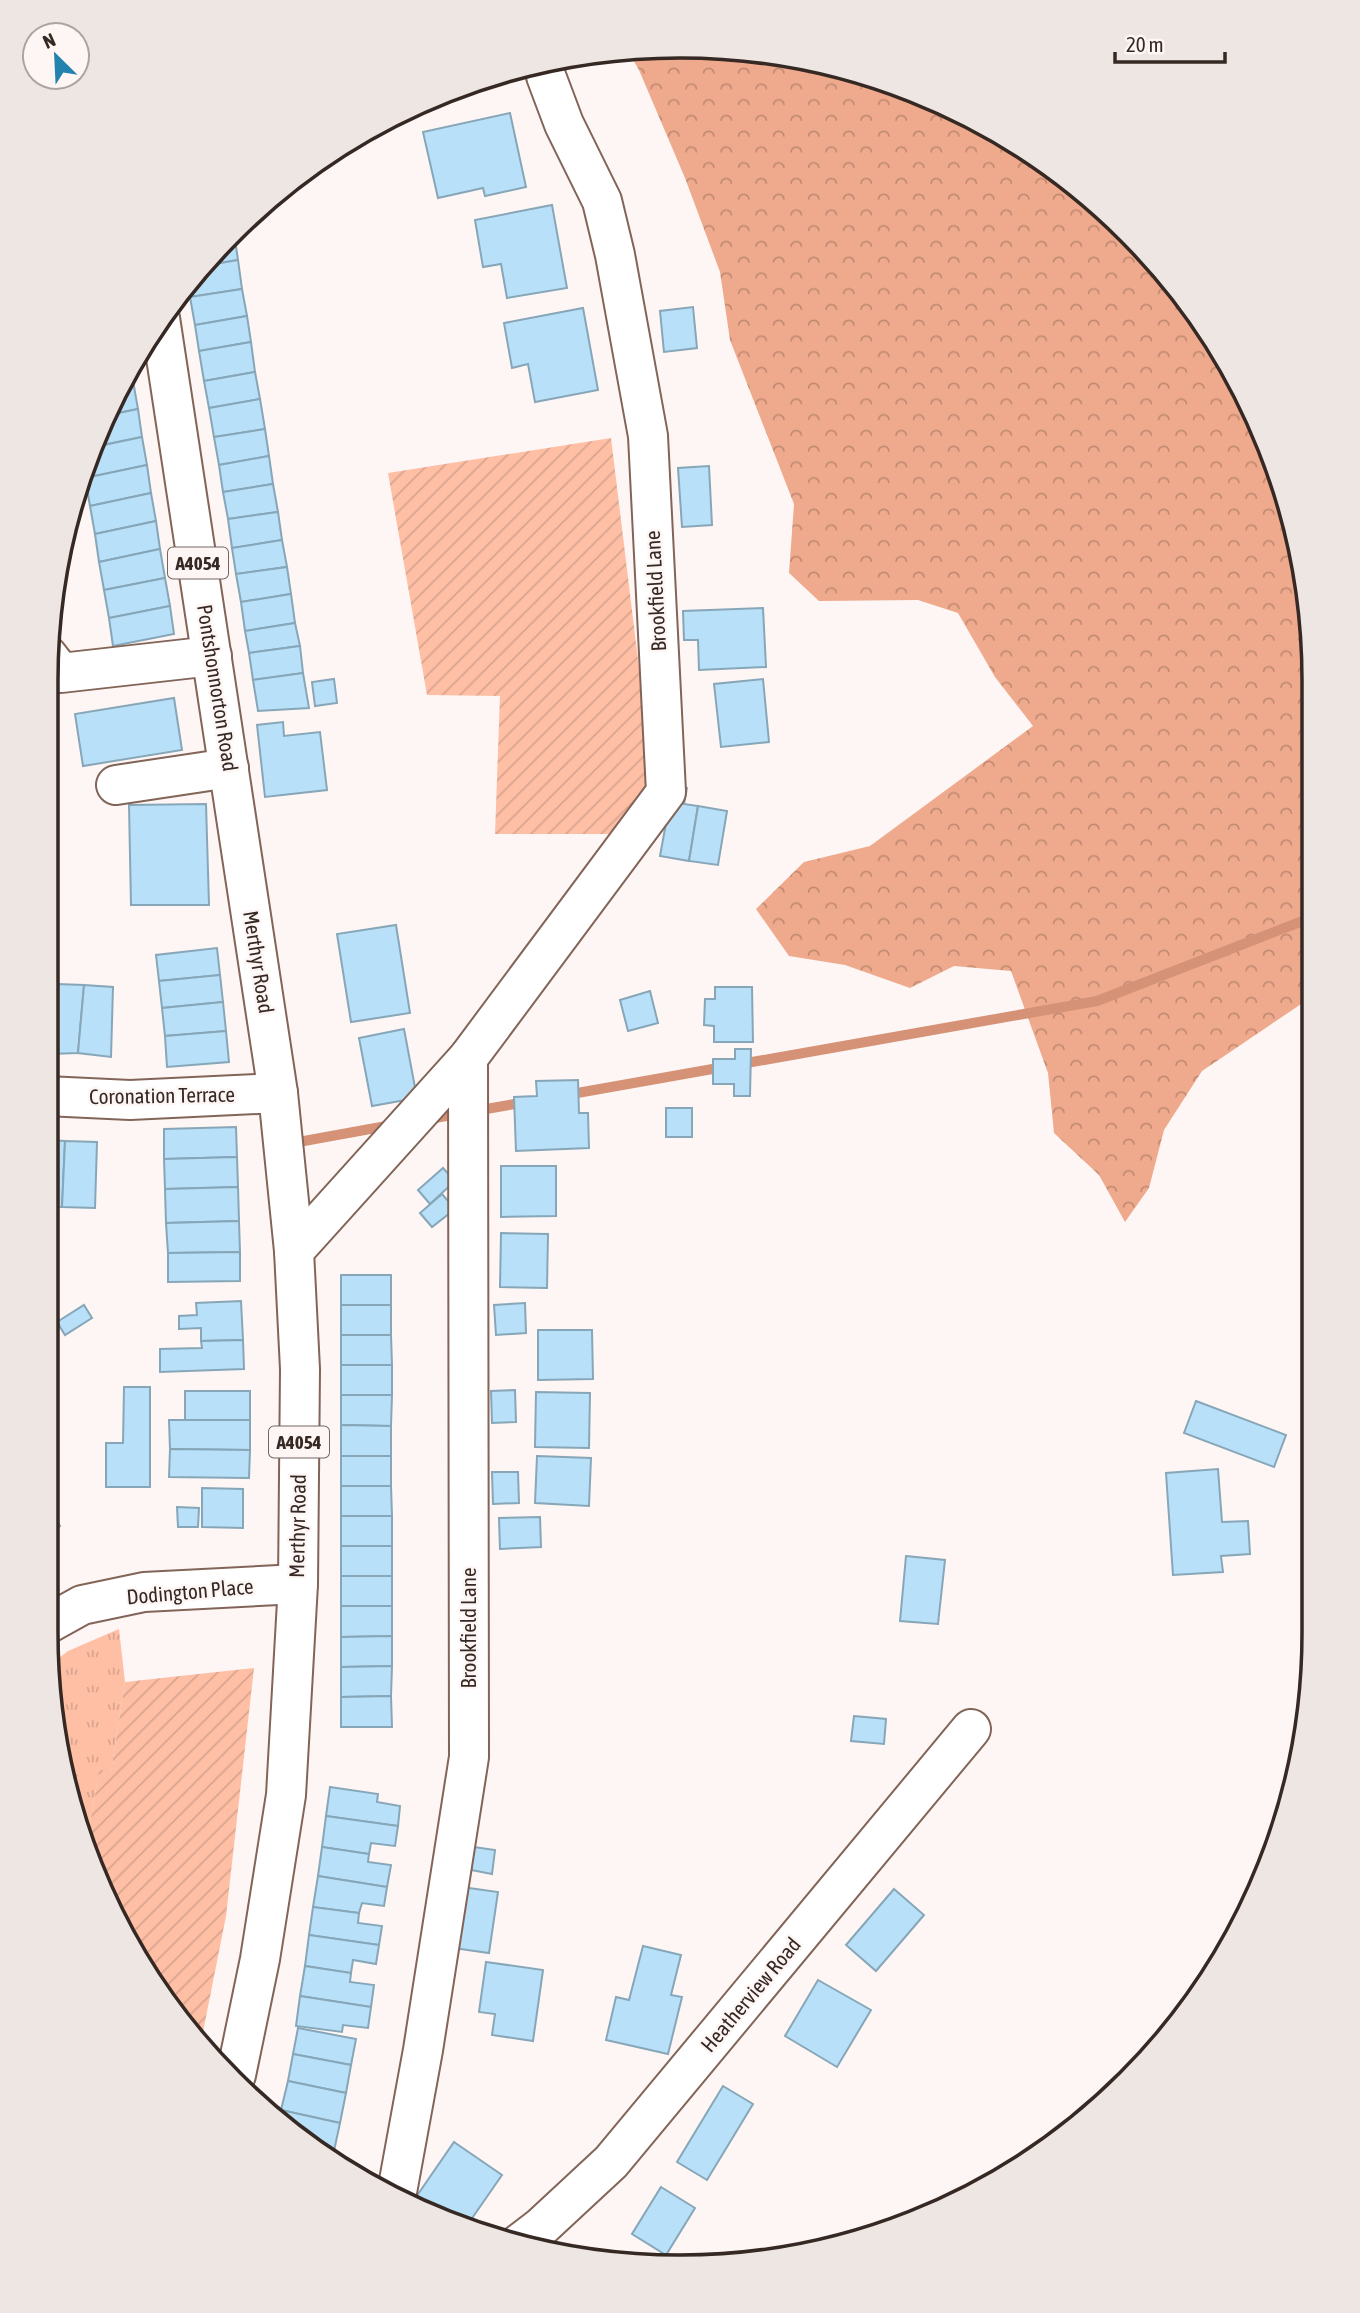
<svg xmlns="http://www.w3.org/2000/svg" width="1360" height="2313" font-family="'Asap Condensed',sans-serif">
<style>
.grass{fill:url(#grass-tufts)}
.forest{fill:url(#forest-crowns)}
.garden{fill:url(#garden-furrows)}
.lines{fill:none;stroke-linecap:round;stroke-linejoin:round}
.stream{stroke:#d59276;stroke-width:10}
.building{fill:#b8e1f9;stroke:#87a6b8;stroke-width:2}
.minor-casing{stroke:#826458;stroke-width:42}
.major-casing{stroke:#826458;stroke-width:42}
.minor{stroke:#fff;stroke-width:38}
.major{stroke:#fff;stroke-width:38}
.labels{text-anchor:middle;stroke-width:5;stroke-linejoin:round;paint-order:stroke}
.shield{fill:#fdf6f4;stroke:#726662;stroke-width:2}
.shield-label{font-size:19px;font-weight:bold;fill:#362924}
.street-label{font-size:21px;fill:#362924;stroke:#fdf6f4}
.rim{fill:none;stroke:#362924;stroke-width:3.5}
</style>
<defs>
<pattern id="grass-tufts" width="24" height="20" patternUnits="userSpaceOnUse" patternTransform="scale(1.75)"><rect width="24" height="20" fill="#febfa5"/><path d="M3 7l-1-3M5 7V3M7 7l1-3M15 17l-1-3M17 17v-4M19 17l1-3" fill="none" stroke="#daa48e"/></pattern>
<pattern id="forest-crowns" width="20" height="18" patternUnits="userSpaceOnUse" patternTransform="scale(1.75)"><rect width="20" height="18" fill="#efaa8d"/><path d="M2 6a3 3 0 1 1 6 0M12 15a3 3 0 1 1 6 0" fill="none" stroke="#c28a73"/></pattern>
<pattern id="garden-furrows" width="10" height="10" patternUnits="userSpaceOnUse" patternTransform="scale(1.75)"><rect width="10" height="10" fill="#febfa5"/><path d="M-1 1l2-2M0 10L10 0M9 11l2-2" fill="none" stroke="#daa48e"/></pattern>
</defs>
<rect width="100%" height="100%" fill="#fdf6f4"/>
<polygon class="grass" points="119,1629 125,1682 111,1772 99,1771 86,1849 79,1837 51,1664 68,1651"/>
<polygon class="forest" points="680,46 803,58 922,94 1032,152 1129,232 1229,362 1281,476 1313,638 1313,996 1202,1071 1164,1130 1149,1188 1125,1222 1099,1175 1054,1133 1048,1073 1011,971 954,966 910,988 845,965 789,956 756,909 804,862 870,846 1033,726 995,677 958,613 918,600 819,601 789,573 794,504 730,340 720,272 685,178 639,70 628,51"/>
<g class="garden">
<polygon points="611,438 653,783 624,834 495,834 500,696 427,695 388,473"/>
<polygon points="254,1668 226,1916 201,2042 176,2019 86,1849 99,1770 111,1771 125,1682"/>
</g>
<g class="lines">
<g class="stream">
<polyline points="566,1095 1097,1001 1313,917"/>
<polyline points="429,1119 526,1102"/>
<polyline points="304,1141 392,1125"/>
</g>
</g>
<g class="building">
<polygon points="510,113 526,187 485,196 483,188 438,198 423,132"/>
<polygon points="552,205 567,288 507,298 501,264 483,267 475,220"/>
<polygon points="230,233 234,233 238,260 203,266"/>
<polygon points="238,260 242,289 190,297 188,284 203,266"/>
<polygon points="242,289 247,316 195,325 190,297"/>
<polygon points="693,307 697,348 664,352 660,311"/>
<polygon points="583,308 598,390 535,402 528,364 512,368 504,323"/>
<polygon points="247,316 251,342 199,351 195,325"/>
<polygon points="251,342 255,372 204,381 199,351"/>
<polygon points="255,372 260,399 209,408 204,381"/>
<polygon points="133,381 138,409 109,415 125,382"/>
<polygon points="260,399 265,429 214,437 209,408"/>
<polygon points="138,409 142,437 94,447 109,415"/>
<polygon points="265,429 269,456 219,465 214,437"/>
<polygon points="142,437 147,465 85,478 83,467 94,447"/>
<polygon points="269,456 273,484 223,492 219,465"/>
<polygon points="147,465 151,493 90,506 85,478"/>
<polygon points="709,466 712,525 682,527 678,468"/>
<polygon points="273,484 278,512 228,519 223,492"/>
<polygon points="151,493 156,521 95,534 90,506"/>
<polygon points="278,512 282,540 232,548 228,519"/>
<polygon points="156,521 160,549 99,562 95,534"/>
<polygon points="282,540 287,567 236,574 232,548"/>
<polygon points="160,549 165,578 104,590 99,562"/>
<polygon points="287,567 291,594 241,602 236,574"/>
<polygon points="165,578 170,606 109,618 104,590"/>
<polygon points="291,594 295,623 245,631 241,602"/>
<polygon points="170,606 174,634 113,646 109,618"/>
<polygon points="763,608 766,667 699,670 698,640 684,640 683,611"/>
<polygon points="295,623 300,646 249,653 245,631"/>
<polygon points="300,646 303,673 253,680 249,653"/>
<polygon points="303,673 309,708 258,711 253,680"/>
<polygon points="334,679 337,703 315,706 312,682"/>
<polygon points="763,679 769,742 721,747 714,684"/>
<polygon points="174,698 182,750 83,766 75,714"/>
<polygon points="283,722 284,736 320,732 327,790 265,797 257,725"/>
<polygon points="673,785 687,788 684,804 698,806 689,861 660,856"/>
<polygon points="206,804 209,905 131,905 129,805"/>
<polygon points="698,806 727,811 718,865 689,861"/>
<polygon points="396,925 410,1013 351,1022 337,934"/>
<polygon points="217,948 220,975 159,981 156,955"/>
<polygon points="220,975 223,1002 162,1008 159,981"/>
<polygon points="46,983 56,984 50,1054 46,1054"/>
<polygon points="56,984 84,985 78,1053 50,1054"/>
<polygon points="84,985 113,987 111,1057 78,1053"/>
<polygon points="715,987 752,987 753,1042 714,1042 714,1026 704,1025 705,999 715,999"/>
<polygon points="650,991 658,1023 628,1031 620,1000"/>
<polygon points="223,1002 226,1031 165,1036 162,1008"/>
<polygon points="404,1029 417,1098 372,1106 359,1038"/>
<polygon points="226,1031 229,1062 167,1067 165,1036"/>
<polygon points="735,1049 751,1049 750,1096 734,1096 734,1084 713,1084 713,1059 735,1059"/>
<polygon points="578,1080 579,1113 588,1113 589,1148 516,1151 514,1097 537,1096 536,1081"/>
<rect x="666" y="1108" width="26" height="29"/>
<polygon points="236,1127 237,1157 164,1159 164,1129"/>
<polygon points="46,1140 65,1141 62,1207 46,1206"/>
<polygon points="65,1141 97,1142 95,1208 62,1207"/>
<polygon points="237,1157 238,1187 165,1189 164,1159"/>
<polygon points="501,1166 556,1166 556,1216 501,1217"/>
<polygon points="443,1168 455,1181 430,1204 418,1190"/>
<polygon points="238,1187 239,1221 166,1223 165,1189"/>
<polygon points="442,1194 455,1209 432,1227 420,1213"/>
<polygon points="239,1221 240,1252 168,1253 166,1223"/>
<polygon points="501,1233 548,1234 547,1288 500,1287"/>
<polygon points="240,1252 240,1281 168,1282 168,1253"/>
<rect x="341" y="1275" width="50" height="30"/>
<polygon points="241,1301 243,1340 201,1341 201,1328 179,1329 179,1316 197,1315 196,1303"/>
<polygon points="525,1303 526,1333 496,1335 494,1305"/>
<polygon points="84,1305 92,1318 65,1335 57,1322"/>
<rect x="341" y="1305" width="50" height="30"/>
<polygon points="52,1323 52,1347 46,1351 46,1327"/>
<polygon points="538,1330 592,1330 593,1379 538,1380"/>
<polygon points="341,1335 391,1335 392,1365 341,1365"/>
<polygon points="243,1340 244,1369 160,1372 160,1349 202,1348 201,1341"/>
<rect x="341" y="1365" width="51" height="30"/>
<polygon points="124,1387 150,1387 150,1487 106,1487 106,1443 123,1443"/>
<polygon points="515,1390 516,1422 492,1423 491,1391"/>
<rect x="185" y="1391" width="65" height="29"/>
<polygon points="536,1392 590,1393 589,1448 535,1447"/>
<polygon points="341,1395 392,1395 391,1426 341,1425"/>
<polygon points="1196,1401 1286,1435 1274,1467 1184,1433"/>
<polygon points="169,1420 250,1420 250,1450 170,1449"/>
<polygon points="341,1425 391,1426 391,1456 341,1456"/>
<polygon points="170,1449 250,1450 249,1478 169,1477"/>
<rect x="341" y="1456" width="50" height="30"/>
<polygon points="537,1456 591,1458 589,1506 535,1503"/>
<polygon points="1218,1469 1222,1522 1248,1521 1250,1554 1221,1556 1223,1572 1173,1575 1166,1473"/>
<polygon points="492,1472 518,1472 519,1503 493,1504"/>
<polygon points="341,1486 391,1486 392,1516 341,1516"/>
<polygon points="202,1488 243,1489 243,1528 202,1527"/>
<polygon points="46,1505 60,1526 46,1536"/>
<polygon points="177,1507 199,1508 198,1527 178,1527"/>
<rect x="341" y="1516" width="51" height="30"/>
<polygon points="540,1517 541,1547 500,1549 499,1518"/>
<rect x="341" y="1546" width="51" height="30"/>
<polygon points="906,1556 945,1560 938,1624 900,1621"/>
<rect x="341" y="1576" width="51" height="30"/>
<polygon points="341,1606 392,1606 392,1636 341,1637"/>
<polygon points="392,1636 392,1666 341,1667 341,1637"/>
<polygon points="392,1666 391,1696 341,1697 341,1667"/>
<polygon points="391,1696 392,1727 341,1727 341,1697"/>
<polygon points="854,1716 886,1719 884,1744 851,1741"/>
<polygon points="330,1787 378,1794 377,1802 400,1806 398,1826 326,1816"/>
<polygon points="326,1816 398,1826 395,1846 371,1843 369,1854 322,1847"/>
<polygon points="322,1847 369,1854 368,1862 391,1865 387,1887 318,1876"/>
<polygon points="474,1847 495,1850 492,1874 471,1870"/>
<polygon points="318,1876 387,1887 384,1906 362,1903 359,1913 313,1907"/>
<polygon points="462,1887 498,1892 489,1953 453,1948"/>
<polygon points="894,1889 924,1915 876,1971 846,1945"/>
<polygon points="313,1907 359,1913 358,1923 382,1926 379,1945 309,1935"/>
<polygon points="309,1935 379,1945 376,1964 353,1960 351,1973 305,1966"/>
<polygon points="643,1946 681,1955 671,1995 682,1997 668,2054 606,2040 616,1997 629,2000"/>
<polygon points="486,1962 543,1970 533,2041 492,2035 495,2014 479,2012"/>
<polygon points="305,1966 351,1973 350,1982 374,1985 371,2007 300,1996"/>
<polygon points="818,1980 871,2010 837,2067 785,2036"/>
<polygon points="300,1996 371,2007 368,2028 343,2025 342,2032 296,2026"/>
<polygon points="298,2028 356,2039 351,2065 293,2054"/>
<polygon points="293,2054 351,2065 346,2093 288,2081"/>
<polygon points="288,2081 346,2093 340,2123 281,2110"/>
<polygon points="723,2086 753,2104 707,2180 677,2162"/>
<polygon points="281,2110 340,2123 334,2151 312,2146 280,2116"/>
<polygon points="454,2142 502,2175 468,2224 414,2200"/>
<polygon points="312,2146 334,2151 332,2162 327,2160"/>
<polygon points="661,2187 695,2208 666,2255 632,2234"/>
</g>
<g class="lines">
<defs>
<g id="minor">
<polyline points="47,655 61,673 212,656"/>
<polyline points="116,785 229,768"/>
<polyline points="46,1096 130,1100 278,1093"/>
<polyline points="294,1251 468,1058 666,792 648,436 615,255 602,201 564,124 546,76"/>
<polyline points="46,1625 82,1605 144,1592 298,1584"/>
<polyline points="397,2192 423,2050 469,1757 468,1058"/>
<polyline points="516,2246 541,2227 611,2162 971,1729"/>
</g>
<polyline id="major" points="160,318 278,1093 294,1251 300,1369 298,1584 286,1795 260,1959 236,2075"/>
</defs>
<use href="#minor" class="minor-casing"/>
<use href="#major" class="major-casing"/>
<use href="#minor" class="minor"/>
<use href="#major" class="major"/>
</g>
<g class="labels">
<g class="shield">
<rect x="168" y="547.5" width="60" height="31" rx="5"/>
<rect x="269" y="1426.5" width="60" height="31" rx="5"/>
</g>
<g class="shield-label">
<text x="198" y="570">A4054</text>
<text x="299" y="1449">A4054</text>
</g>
<g class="street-label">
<text transform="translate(656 591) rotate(-93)" y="7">Brookfield Lane</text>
<text transform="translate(217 688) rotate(81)" y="7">Pontshonnorton Road</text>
<text transform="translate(258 962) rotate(81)" y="7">Merthyr Road</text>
<text transform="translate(162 1096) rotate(-1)" y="7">Coronation Terrace</text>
<text transform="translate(298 1526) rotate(-89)" y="7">Merthyr Road</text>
<text transform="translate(190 1592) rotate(-5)" y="7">Dodington Place</text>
<text transform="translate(469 1628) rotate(-90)" y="7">Brookfield Lane</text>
<text transform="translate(751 1995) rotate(-50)" y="7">Heatherview Road</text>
</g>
</g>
<path d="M0 0H1360V2313H0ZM680 58H680A622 622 0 0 1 1302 680V1633A622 622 0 0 1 680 2255H680A622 622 0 0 1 58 1633V680A622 622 0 0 1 680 58Z" fill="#ede6e3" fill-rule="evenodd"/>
<path class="rim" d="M680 58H680A622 622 0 0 1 1302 680V1633A622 622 0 0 1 680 2255H680A622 622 0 0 1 58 1633V680A622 622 0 0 1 680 58Z"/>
<g transform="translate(56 56) rotate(336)"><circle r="33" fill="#fdf6f4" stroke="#ada4a1" stroke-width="2"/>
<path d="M0-5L12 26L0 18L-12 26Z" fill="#2383ae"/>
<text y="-10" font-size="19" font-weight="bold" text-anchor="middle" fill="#362924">N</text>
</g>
<path d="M1115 52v10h110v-10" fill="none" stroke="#362924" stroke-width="3.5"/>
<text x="1126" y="52" font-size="21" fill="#362924" stroke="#fdf6f4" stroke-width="5" paint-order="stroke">20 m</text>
</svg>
